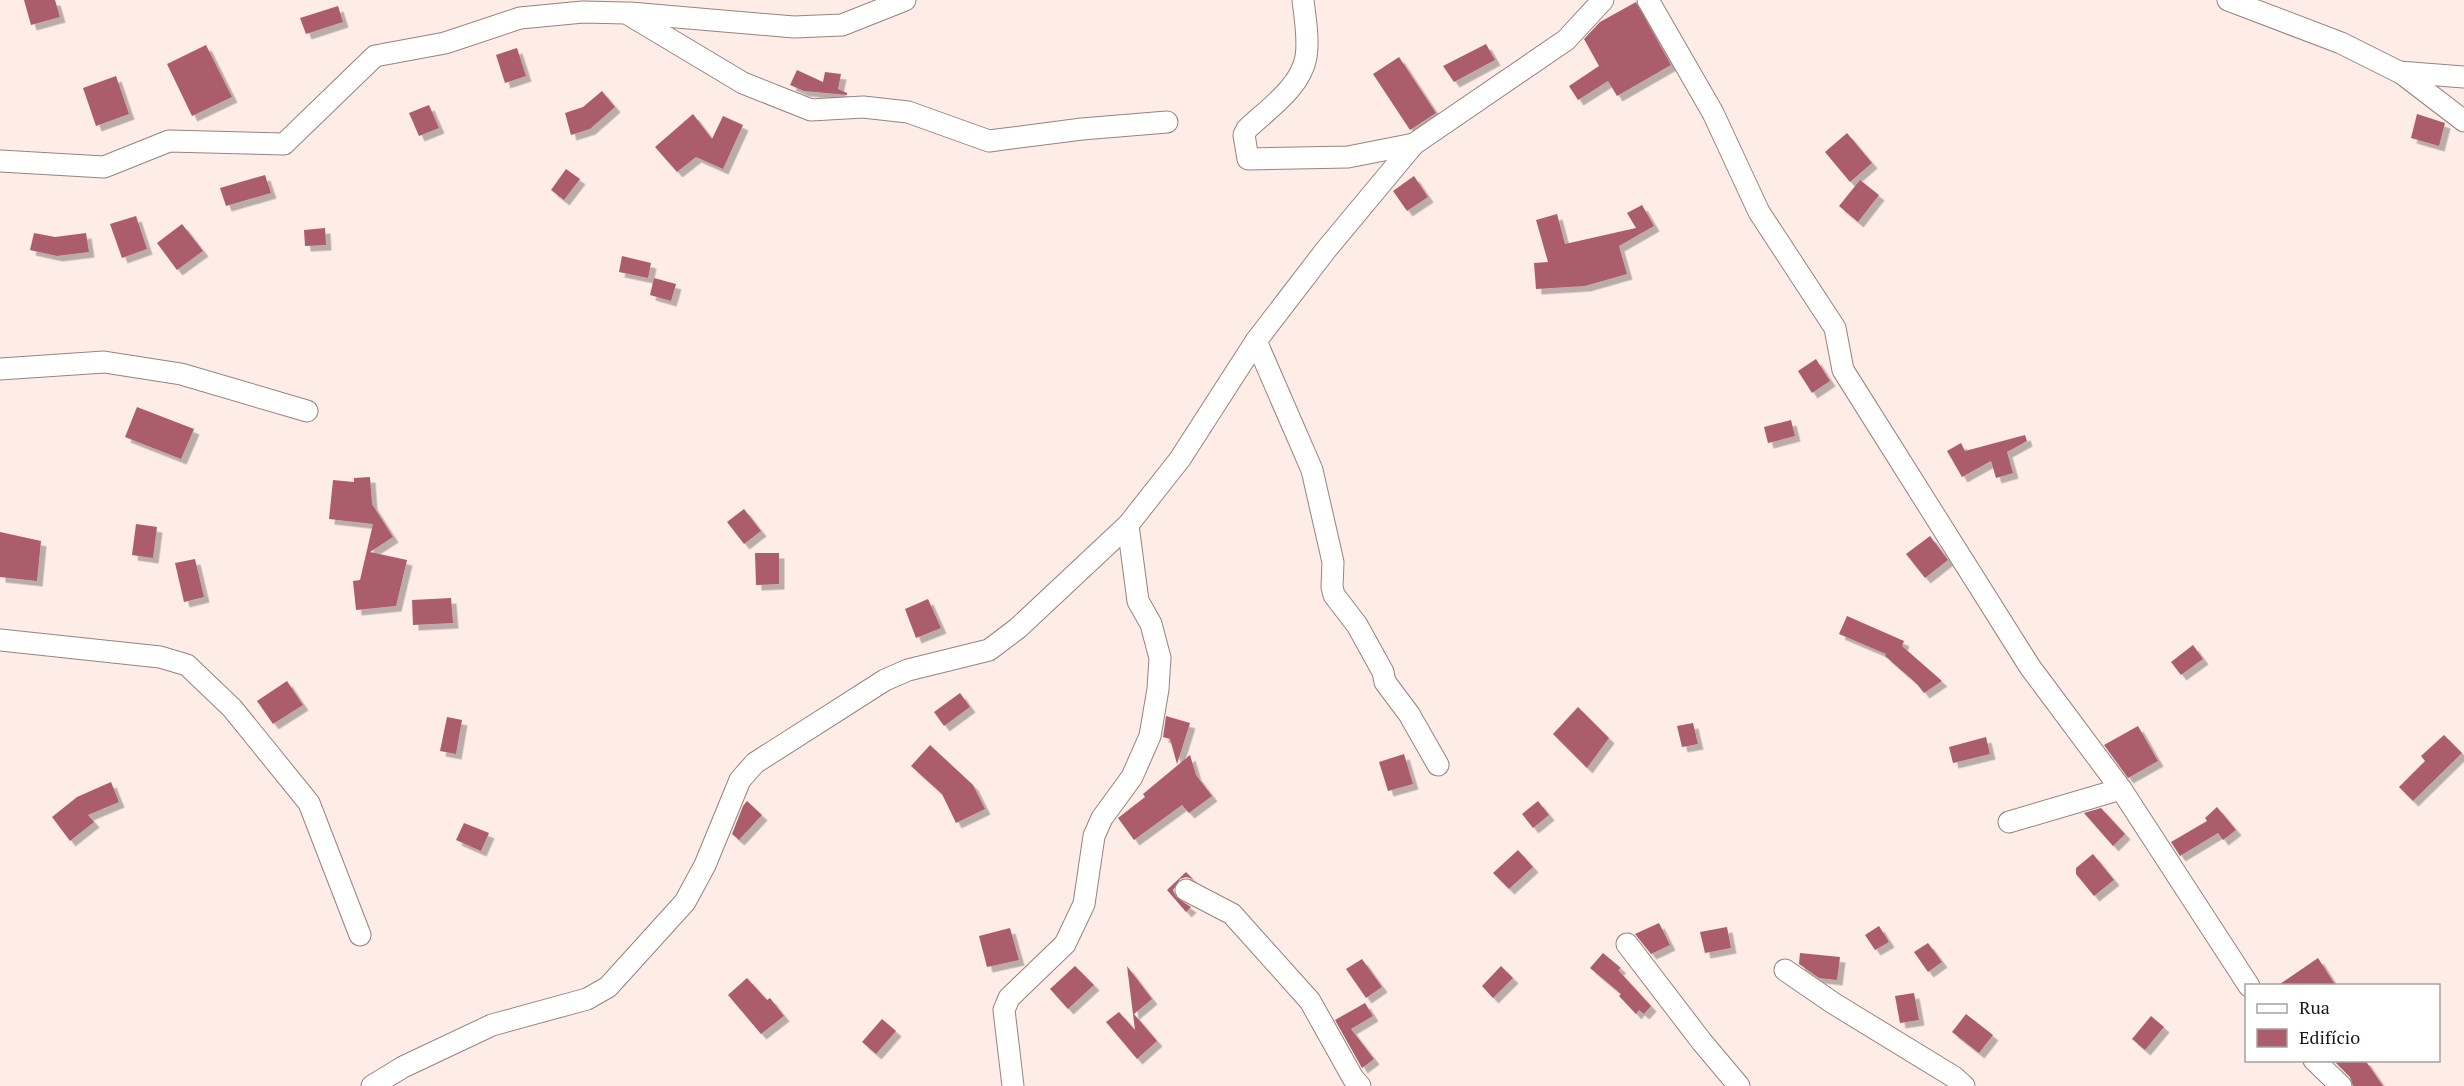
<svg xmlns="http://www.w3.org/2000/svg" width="2464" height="1086" font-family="'PT Serif',serif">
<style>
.building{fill:#ac5d6c;filter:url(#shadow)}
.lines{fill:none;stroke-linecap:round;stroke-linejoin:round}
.minor-casing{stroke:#97837d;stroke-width:23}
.minor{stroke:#fff;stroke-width:21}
</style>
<defs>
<filter id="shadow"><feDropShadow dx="5.5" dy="5.5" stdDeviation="0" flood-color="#0004"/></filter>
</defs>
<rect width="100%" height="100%" fill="#feece6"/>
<g class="building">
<polygon points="24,0 55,0 60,17 31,25"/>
<polygon points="1636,2 1671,65 1617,96 1608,81 1578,100 1569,86 1599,66 1584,39 1600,22"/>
<polygon points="338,6 343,22 306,34 300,18"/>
<polygon points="1486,44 1495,60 1454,82 1443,66"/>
<polygon points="206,45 232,97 192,116 167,64"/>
<polygon points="517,48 526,76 505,83 496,55"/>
<polygon points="1399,57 1436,113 1410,130 1373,74"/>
<polygon points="797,70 823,82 825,72 841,74 838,89 847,93 847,95 804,91 790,85"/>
<polygon points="116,76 129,114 96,126 83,88"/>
<polygon points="602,91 615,107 590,129 571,135 565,113 583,107"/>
<polygon points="429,105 439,128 419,136 409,113"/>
<polygon points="693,114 712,139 723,116 743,125 723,169 696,157 677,172 655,147"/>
<polygon points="2417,114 2445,123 2439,146 2411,138"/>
<polygon points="1847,133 1872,163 1850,182 1825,152"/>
<polygon points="566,169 580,179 564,200 551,190"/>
<polygon points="265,175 271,193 226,206 220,188"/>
<polygon points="1414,176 1428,197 1407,211 1393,191"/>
<polygon points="1860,180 1879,195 1858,222 1839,206"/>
<polygon points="1642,205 1654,226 1619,246 1627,274 1585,286 1536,289 1534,263 1548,262 1536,220 1557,214 1565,244 1636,228 1627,213"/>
<polygon points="136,216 147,249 122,258 110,224"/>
<polygon points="182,224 203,251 177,270 157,243"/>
<polygon points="325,228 326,245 305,246 304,230"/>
<polygon points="34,233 55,237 86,233 89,252 57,256 30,250"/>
<polygon points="622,256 651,263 648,278 619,272"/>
<polygon points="654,278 676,284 671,301 650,295"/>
<polygon points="1816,359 1830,381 1812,393 1798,371"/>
<polygon points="137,407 194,429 181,459 125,437"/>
<polygon points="1791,420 1795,436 1768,443 1764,427"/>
<polygon points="2025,435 2027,441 2007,452 2013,473 1996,478 1991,461 1962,477 1947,451 1961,443 1965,451"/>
<polygon points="370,477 372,504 393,537 370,552 407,560 396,606 356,610 353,581 360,580 373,524 329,519 333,480 354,482 354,478"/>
<polygon points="744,509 761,531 744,544 727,522"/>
<polygon points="136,524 157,527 153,558 132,555"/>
<polygon points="0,532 41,541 37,581 0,577"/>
<polygon points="1930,536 1948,560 1925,578 1906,554"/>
<polygon points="755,553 779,553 779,584 756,585"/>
<polygon points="195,559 204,597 184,602 175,563"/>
<polygon points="451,598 453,623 413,625 412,600"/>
<polygon points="928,599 941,628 916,638 905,609"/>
<polygon points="1847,616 1904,641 1902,646 1942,681 1924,693 1917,684 1885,656 1886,654 1839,634"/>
<polygon points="2193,645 2203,659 2181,675 2171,662"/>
<polygon points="287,681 303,705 273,724 257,701"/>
<polygon points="960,693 970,707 944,726 934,712"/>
<polygon points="1578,707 1609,738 1587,768 1553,734"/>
<polygon points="1166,716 1190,723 1177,764 1170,739 1163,737"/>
<polygon points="447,717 462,720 456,754 440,751"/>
<polygon points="1693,723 1698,744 1682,747 1677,726"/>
<polygon points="2138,726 2158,761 2128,778 2104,745"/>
<polygon points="2444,735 2462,753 2413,801 2399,787 2425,761 2421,756"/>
<polygon points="1986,737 1990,754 1953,763 1949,747"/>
<polygon points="930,745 973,785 985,809 956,823 942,794 911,766"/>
<polygon points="1404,754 1413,784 1388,791 1379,762"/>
<polygon points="1190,755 1196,775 1212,796 1189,813 1182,805 1134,840 1118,818 1145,797 1143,794"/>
<polygon points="111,782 119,802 88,815 94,822 70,841 52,817 77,797"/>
<polygon points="747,801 762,815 739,840 732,834 743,806"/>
<polygon points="1538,801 1549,815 1533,828 1522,814"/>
<polygon points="2217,807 2236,830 2223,840 2218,833 2180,856 2171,842 2207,821 2205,818"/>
<polygon points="2101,808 2125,834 2113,846 2084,813"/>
<polygon points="464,823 489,833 481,851 456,840"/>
<polygon points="1518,850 1533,867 1509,889 1493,873"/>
<polygon points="2093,854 2114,880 2094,896 2076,874 2076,868"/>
<polygon points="1186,872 1193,879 1186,877 1180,879 1173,890 1176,897 1191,907 1186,912 1167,890"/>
<polygon points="1659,923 1670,945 1651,954 1635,934"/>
<polygon points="1879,926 1889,942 1875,950 1865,935"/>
<polygon points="1727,927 1731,948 1705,953 1700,932"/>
<polygon points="1010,928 1019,960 987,967 979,936"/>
<polygon points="1928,943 1942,962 1928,972 1914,952"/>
<polygon points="1603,953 1621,968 1618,970 1651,1006 1644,1014 1639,1010 1636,1014 1619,996 1621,994 1590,968"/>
<polygon points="1800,953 1840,957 1837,980 1819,978 1799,964"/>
<polygon points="2318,958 2336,986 2277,986"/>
<polygon points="1362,959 1382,987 1366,998 1346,969"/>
<polygon points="1075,966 1094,985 1068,1009 1050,989"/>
<polygon points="1127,966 1152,999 1134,1014 1157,1041 1137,1059 1106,1022 1119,1012 1135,1030"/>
<polygon points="1501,966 1513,978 1493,998 1482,986"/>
<polygon points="747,978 767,1000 770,998 784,1016 761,1034 728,995"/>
<polygon points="1914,993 1919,1020 1900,1023 1895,996"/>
<polygon points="1365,1003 1373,1016 1351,1029 1374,1059 1362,1068 1335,1020"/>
<polygon points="1966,1014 1993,1035 1979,1053 1952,1032"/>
<polygon points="2151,1016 2164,1027 2145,1050 2132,1039"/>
<polygon points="882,1019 896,1031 876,1054 862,1042"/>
<polygon points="2333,1060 2365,1060 2383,1086 2353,1086 2350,1077"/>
</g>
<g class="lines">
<defs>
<g id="minor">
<path d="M 1303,0 C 1305,18 1309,39 1306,57 C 1301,87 1268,109 1247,129 L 1244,135 L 1248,159 L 1348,157 L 1414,144"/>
<polyline points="1648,0 1713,113 1759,212 1835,328 1843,370 2030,667 2121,789 2249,986"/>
<polyline points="2228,0 2341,43 2399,72 2464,77"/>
<polyline points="630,13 794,27 842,25 905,0"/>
<polyline points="2400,72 2464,121"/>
<polyline points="0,161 104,167 169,141 284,144 375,56 445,43 520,18 583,12 626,13 743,83 811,110 863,107 908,112 989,141 1082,129 1167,122"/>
<polyline points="1256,341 1312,470 1333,562 1332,587 1334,595 1357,625 1383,672 1385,682 1409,714 1438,765"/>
<polyline points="0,369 104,362 181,374 307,411"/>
<polyline points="0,640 160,657 187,665 232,708 309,803 360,935"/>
<polyline points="2009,822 2121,789"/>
<polyline points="1186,890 1232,914 1310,1001 1353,1078 1360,1086"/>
<polyline points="1627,944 1702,1042 1739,1086"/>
<polyline points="1785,970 1833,1003 1954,1077 1964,1086"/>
<polyline points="2314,1060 2341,1086"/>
<polyline points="372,1086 403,1067 492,1025 587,999 608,987 685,902 705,865 740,780 755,763 885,680 908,670 989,650 1018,628 1128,525 1180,459 1256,341 1325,251 1414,144 1566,40 1603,0"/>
<polyline points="1013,1086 1004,1010 1009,998 1065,944 1084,904 1094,836 1102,818 1132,777 1150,736 1158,689 1160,658 1151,624 1138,601 1128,525"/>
</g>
</defs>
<use href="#minor" class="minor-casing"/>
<use href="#minor" class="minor"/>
</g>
<rect x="2245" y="984" width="195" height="78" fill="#ffffff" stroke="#a5a2a1" stroke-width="1.5"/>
<rect x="2257" y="1004" width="30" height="9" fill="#ffffff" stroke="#a5a2a1" stroke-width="1.5"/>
<text x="2299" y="1014" font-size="18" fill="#1d1613">Rua</text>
<rect x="2257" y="1029" width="30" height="18" fill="#ac5d6c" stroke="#a5a2a1" stroke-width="1.5"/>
<text x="2299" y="1044" font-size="18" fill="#1d1613">Edifício</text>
</svg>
